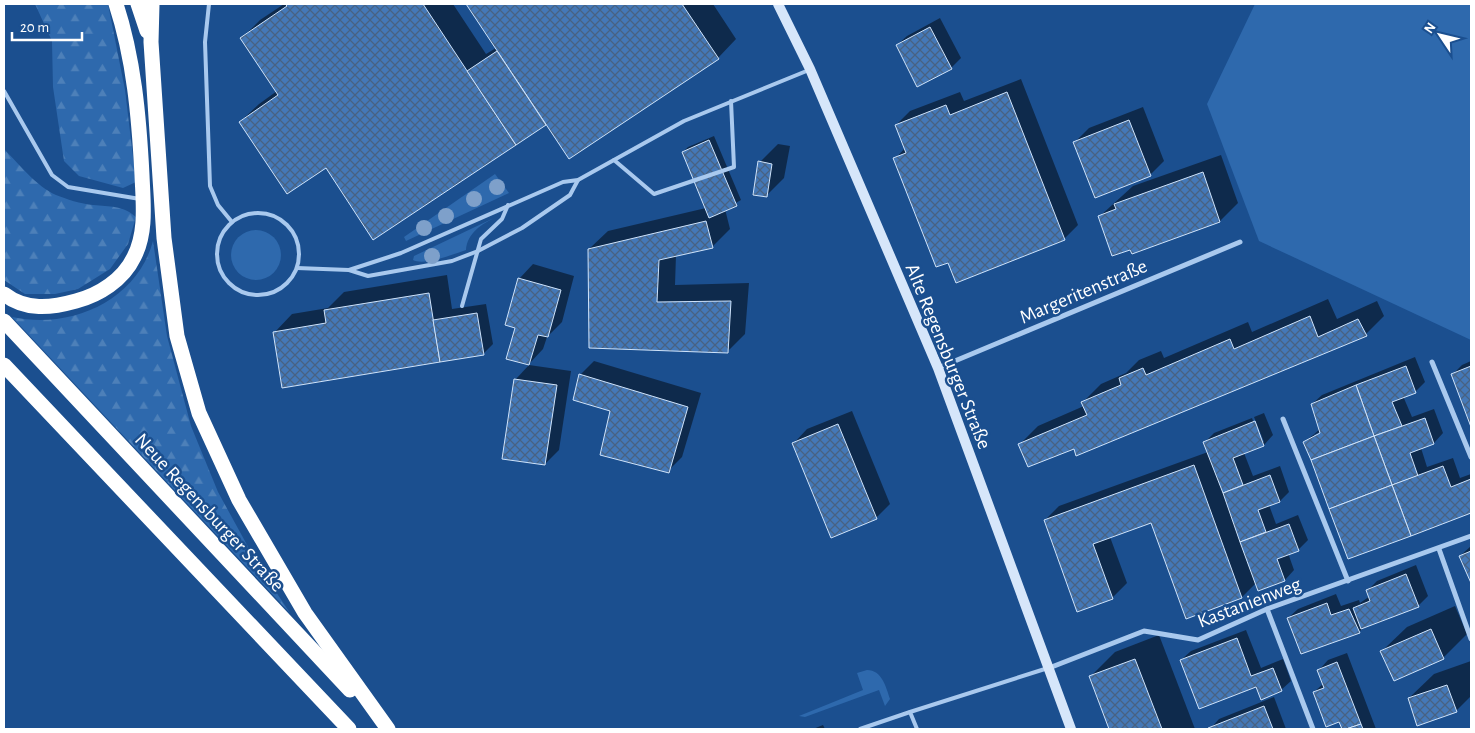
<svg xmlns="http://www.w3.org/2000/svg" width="1475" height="733" font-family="'Alegreya Sans',sans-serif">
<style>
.green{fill:#2e69ad}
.forest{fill:url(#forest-firs)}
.shadow{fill:#0007;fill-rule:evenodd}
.building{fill:url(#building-cross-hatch);stroke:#cfe3fa}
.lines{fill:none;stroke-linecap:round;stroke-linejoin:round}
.lane{stroke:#a9c9ee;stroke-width:4}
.street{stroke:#a9c9ee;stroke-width:5}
.secondary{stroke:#d6e6fa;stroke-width:10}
.highway{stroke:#fff;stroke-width:15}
.tree{fill:#7ea0ca}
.labels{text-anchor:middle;stroke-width:5;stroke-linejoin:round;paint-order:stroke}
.street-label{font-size:20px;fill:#fff;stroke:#1b4f8f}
</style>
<defs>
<pattern id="forest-firs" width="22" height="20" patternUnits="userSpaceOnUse" patternTransform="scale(1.25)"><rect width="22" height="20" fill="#2e69ad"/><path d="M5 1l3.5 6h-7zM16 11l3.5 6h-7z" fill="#4d80b9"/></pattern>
<pattern id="building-cross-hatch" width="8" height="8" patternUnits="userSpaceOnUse" patternTransform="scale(1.25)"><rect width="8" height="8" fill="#4478b7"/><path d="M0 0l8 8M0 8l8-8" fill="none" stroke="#486282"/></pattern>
</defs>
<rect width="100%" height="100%" fill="#1b4f8f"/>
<g class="green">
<polygon points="1255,4 1471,4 1471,340 1259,241 1207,104"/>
<polygon points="495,174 509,193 406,241 404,237"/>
<path d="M 496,217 C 482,224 467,233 466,250 C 454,254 424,266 413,260 L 414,256 Z"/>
<circle cx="256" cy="255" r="25"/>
<path d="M 867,670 C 882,670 886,687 890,699 L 885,706 L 879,690 L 805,717 L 799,716 L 863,690 L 857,673 Z"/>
</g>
<g class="forest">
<polygon points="35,4 108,4 125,90 136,182 123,188 79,176 64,161 53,87 52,41"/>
<path d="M 4,149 C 19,164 36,186 56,195 C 66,199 81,204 93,205 C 110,207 122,205 136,217 L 128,244 L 110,269 L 78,289 L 55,294 L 25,294 L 4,280 Z"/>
<path d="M 153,241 L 167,336 L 191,426 L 218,492 L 258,565 L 290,613 L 12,317 C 70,330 137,301 153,241 Z"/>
</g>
<g class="shadow">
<polygon points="284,4 453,4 486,54 496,48 467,4 713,4 736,39 718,58 546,123 374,238 326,167 240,122 259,104 277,91 242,38 260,20"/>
<polygon points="940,18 961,58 951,68 897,45 907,36"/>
<polygon points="1021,79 1078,225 1064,239 949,261 895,159 905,148 896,125 910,111 960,92 964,101"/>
<polygon points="1143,107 1164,161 1150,175 1075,142 1089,128"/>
<polygon points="714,136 741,200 725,209 730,229 712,247 676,255 675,285 749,283 745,334 727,352 590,347 589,249 608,231 706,208 683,152 688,147"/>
<polygon points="778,144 790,146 784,178 766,196 760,162"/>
<polygon points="1221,155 1238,203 1220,221 1100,216 1133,186"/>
<polygon points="533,264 574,276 562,322 547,337 543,349 529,364 516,327 519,279"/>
<polygon points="447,275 452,309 486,304 493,344 483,354 274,333 292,314 328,308 344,292"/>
<polygon points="1328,299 1337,319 1377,301 1384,316 1366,334 1075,447 1020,444 1038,426 1084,406 1083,402 1101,384 1126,373 1139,360 1161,351 1164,358 1248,322 1252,332"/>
<path d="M 1415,357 L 1425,382 L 1415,392 L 1403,396 L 1412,417 L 1434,409 L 1443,433 L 1434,443 L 1421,448 L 1427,467 L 1453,458 L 1460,478 L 1471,474 L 1471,512 L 1349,558 L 1305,442 L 1320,429 L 1312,404 L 1322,395 ZM 1326,429 L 1314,438 L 1314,435 Z"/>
<polygon points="594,361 701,393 682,457 668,471 580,375"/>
<polygon points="1471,361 1471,423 1452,375 1462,365"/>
<polygon points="529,365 571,371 559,450 545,464 515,380"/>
<polygon points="852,411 890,504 876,518 793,444 807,429"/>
<polygon points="1264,413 1273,435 1264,445 1244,453 1253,476 1280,466 1289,492 1280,501 1269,505 1276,524 1298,515 1308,540 1298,550 1288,553 1294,570 1285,580 1259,589 1257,582 1242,597 1152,521 1110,537 1127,583 1112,598 1045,520 1059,506 1208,452 1204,443 1214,433 1252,418 1261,442 1264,442 1254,417"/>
<polygon points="1471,546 1471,580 1460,556"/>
<polygon points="1416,565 1428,596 1418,606 1365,626 1359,632 1288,618 1298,609 1336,594 1341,606 1359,600 1360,603 1370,596 1368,590 1377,581"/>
<polygon points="1455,606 1467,634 1443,658 1382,651 1407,627"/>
<polygon points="1246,630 1261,668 1283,659 1291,681 1281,690 1257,685 1181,660 1191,651"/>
<polygon points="1159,635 1195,729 1110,729 1090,677 1115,652"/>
<polygon points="1347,653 1376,729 1343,729 1340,720 1314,692 1324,683 1319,670 1328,660"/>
<polygon points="1471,661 1471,696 1456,711 1409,698 1434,674"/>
<polygon points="1274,697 1286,729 1210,729 1219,719"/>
<polygon points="823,725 825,729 813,729"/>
</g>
<g class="building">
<polygon points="285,4 423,4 516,145 373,240 326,168 287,194 239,122 278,95 240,38 287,6"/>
<polygon points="466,4 682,4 719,59 569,159"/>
<polygon points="930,27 952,69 917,87 896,45"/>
<polygon points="497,51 546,125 516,145 467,71"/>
<polygon points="1007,92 1065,240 956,283 948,263 936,267 893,158 906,153 895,125 946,105 950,115"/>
<polygon points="1129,120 1151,176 1095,198 1073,142"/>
<polygon points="709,140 737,206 709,218 682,152"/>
<polygon points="758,161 772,164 767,197 753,195"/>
<polygon points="1203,172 1220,222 1132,254 1130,250 1112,256 1098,216 1116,209 1114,204"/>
<polygon points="706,221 713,248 659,260 657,302 731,301 728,353 589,348 588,249"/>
<polygon points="518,278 561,290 548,337 538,335 529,365 506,359 515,328 505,325"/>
<polygon points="429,293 440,362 282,388 273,332 326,323 324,310"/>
<polygon points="477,313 484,355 440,362 433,320"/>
<polygon points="1310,316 1318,337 1358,319 1367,336 1076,456 1074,449 1028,467 1018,444 1087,415 1081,402 1121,385 1119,378 1143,368 1146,375 1230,339 1234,349"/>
<polygon points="1406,366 1416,393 1392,402 1402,426 1374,436 1356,385"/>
<polygon points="1471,366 1471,427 1451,374"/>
<polygon points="579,374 688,407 669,473 600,455 610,411 573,400"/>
<polygon points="514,379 557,385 545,465 502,459"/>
<polygon points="1356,385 1374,436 1311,460 1303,442 1320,433 1311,404"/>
<polygon points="1425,418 1434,444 1410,453 1418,476 1392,485 1374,436"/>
<polygon points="1255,421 1264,446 1233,458 1243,485 1223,493 1203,442"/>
<polygon points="838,424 877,519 831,538 792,443"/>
<polygon points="1374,436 1392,485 1329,509 1311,460"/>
<polygon points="1194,465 1242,598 1186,619 1151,523 1093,544 1113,599 1077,612 1044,520"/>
<polygon points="1443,466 1451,487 1471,479 1471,513 1411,536 1392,485"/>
<polygon points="1270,475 1280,502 1258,510 1266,532 1240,542 1223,493"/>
<polygon points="1392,485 1411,536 1348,559 1329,509"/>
<polygon points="1289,524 1299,551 1277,559 1285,581 1258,591 1240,542"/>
<polygon points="1471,551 1471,583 1459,556"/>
<polygon points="1406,574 1419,607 1361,629 1353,608 1370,601 1366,590"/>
<polygon points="1327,603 1331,615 1349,609 1360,633 1301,654 1287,618"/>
<polygon points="1431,629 1444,659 1394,681 1380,651"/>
<polygon points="1237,638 1251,676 1273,668 1282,691 1261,700 1256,687 1199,709 1180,660"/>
<polygon points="1135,659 1162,729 1109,729 1089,676"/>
<polygon points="1337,662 1361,724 1346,729 1342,729 1339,722 1326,727 1313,692 1324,688 1317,670"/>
<polygon points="1447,685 1457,712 1417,726 1408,698"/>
<polygon points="1264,706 1273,729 1208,729 1208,728"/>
<polygon points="1361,724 1363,729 1346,729"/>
</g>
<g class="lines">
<g class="lane">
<polyline points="209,4 205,42 210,186 218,205 232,222"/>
<polyline points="4,91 52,175 68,187 140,199"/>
<polyline points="614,160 654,194 734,167 731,101"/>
<circle cx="258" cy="254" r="41"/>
<polyline points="297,268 349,270 368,276 452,261 478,251 522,228 570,195 578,180"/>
<polyline points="349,270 401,253 563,182 578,180 684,121 809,70"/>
<polyline points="462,306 481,239 502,219 508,205"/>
<polyline points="860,729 910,712"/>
<polyline points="917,729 910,712 1048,668"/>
</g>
<g class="street">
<polyline points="1432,362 1471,457"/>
<polyline points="938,368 1240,242"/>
<polyline points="1283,419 1348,581"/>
<polyline points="1439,549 1471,639"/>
<polyline points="1267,609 1313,729"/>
<polyline points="1049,668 1144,631 1198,640 1267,609 1471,536"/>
</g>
<polyline class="secondary" points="778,4 810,69 938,368 1071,729"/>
<g class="highway">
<polyline points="138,4 147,31"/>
<polyline points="152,4 151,42 164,238 177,336 199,413 239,500 305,613 388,729"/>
<path d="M 4,294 C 26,311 51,308 76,301 C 99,295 123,280 134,257 C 147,232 143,202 142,175 C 139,117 134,59 116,4"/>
<polyline points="4,321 350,690"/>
<polyline points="4,365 349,729"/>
</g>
</g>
<g class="tree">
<circle cx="497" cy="187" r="8"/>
<circle cx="474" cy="199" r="8"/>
<circle cx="446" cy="216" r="8"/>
<circle cx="424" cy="228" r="8"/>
<circle cx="432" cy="256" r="8"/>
</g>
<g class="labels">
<g class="street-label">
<text transform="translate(1083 291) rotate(-23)" y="7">Margeritenstraße</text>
<text transform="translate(949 356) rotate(68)" y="7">Alte Regensburger Straße</text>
<text transform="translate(210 512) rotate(47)" y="7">Neue Regensburger Straße</text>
<text transform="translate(1249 602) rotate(-21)" y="7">Kastanienweg</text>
</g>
</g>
<rect width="1475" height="733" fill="none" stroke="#ffffff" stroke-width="10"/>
<g transform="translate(1440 35) rotate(305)" stroke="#1b4f8f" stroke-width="4" paint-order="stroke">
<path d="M0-4L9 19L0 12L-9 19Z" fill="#ffffff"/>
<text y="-8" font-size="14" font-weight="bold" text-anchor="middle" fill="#ffffff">N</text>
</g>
<path d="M12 32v8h70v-8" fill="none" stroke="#ffffff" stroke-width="2.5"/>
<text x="20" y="32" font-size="15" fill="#ffffff" stroke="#1b4f8f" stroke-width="4" paint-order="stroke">20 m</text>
</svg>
